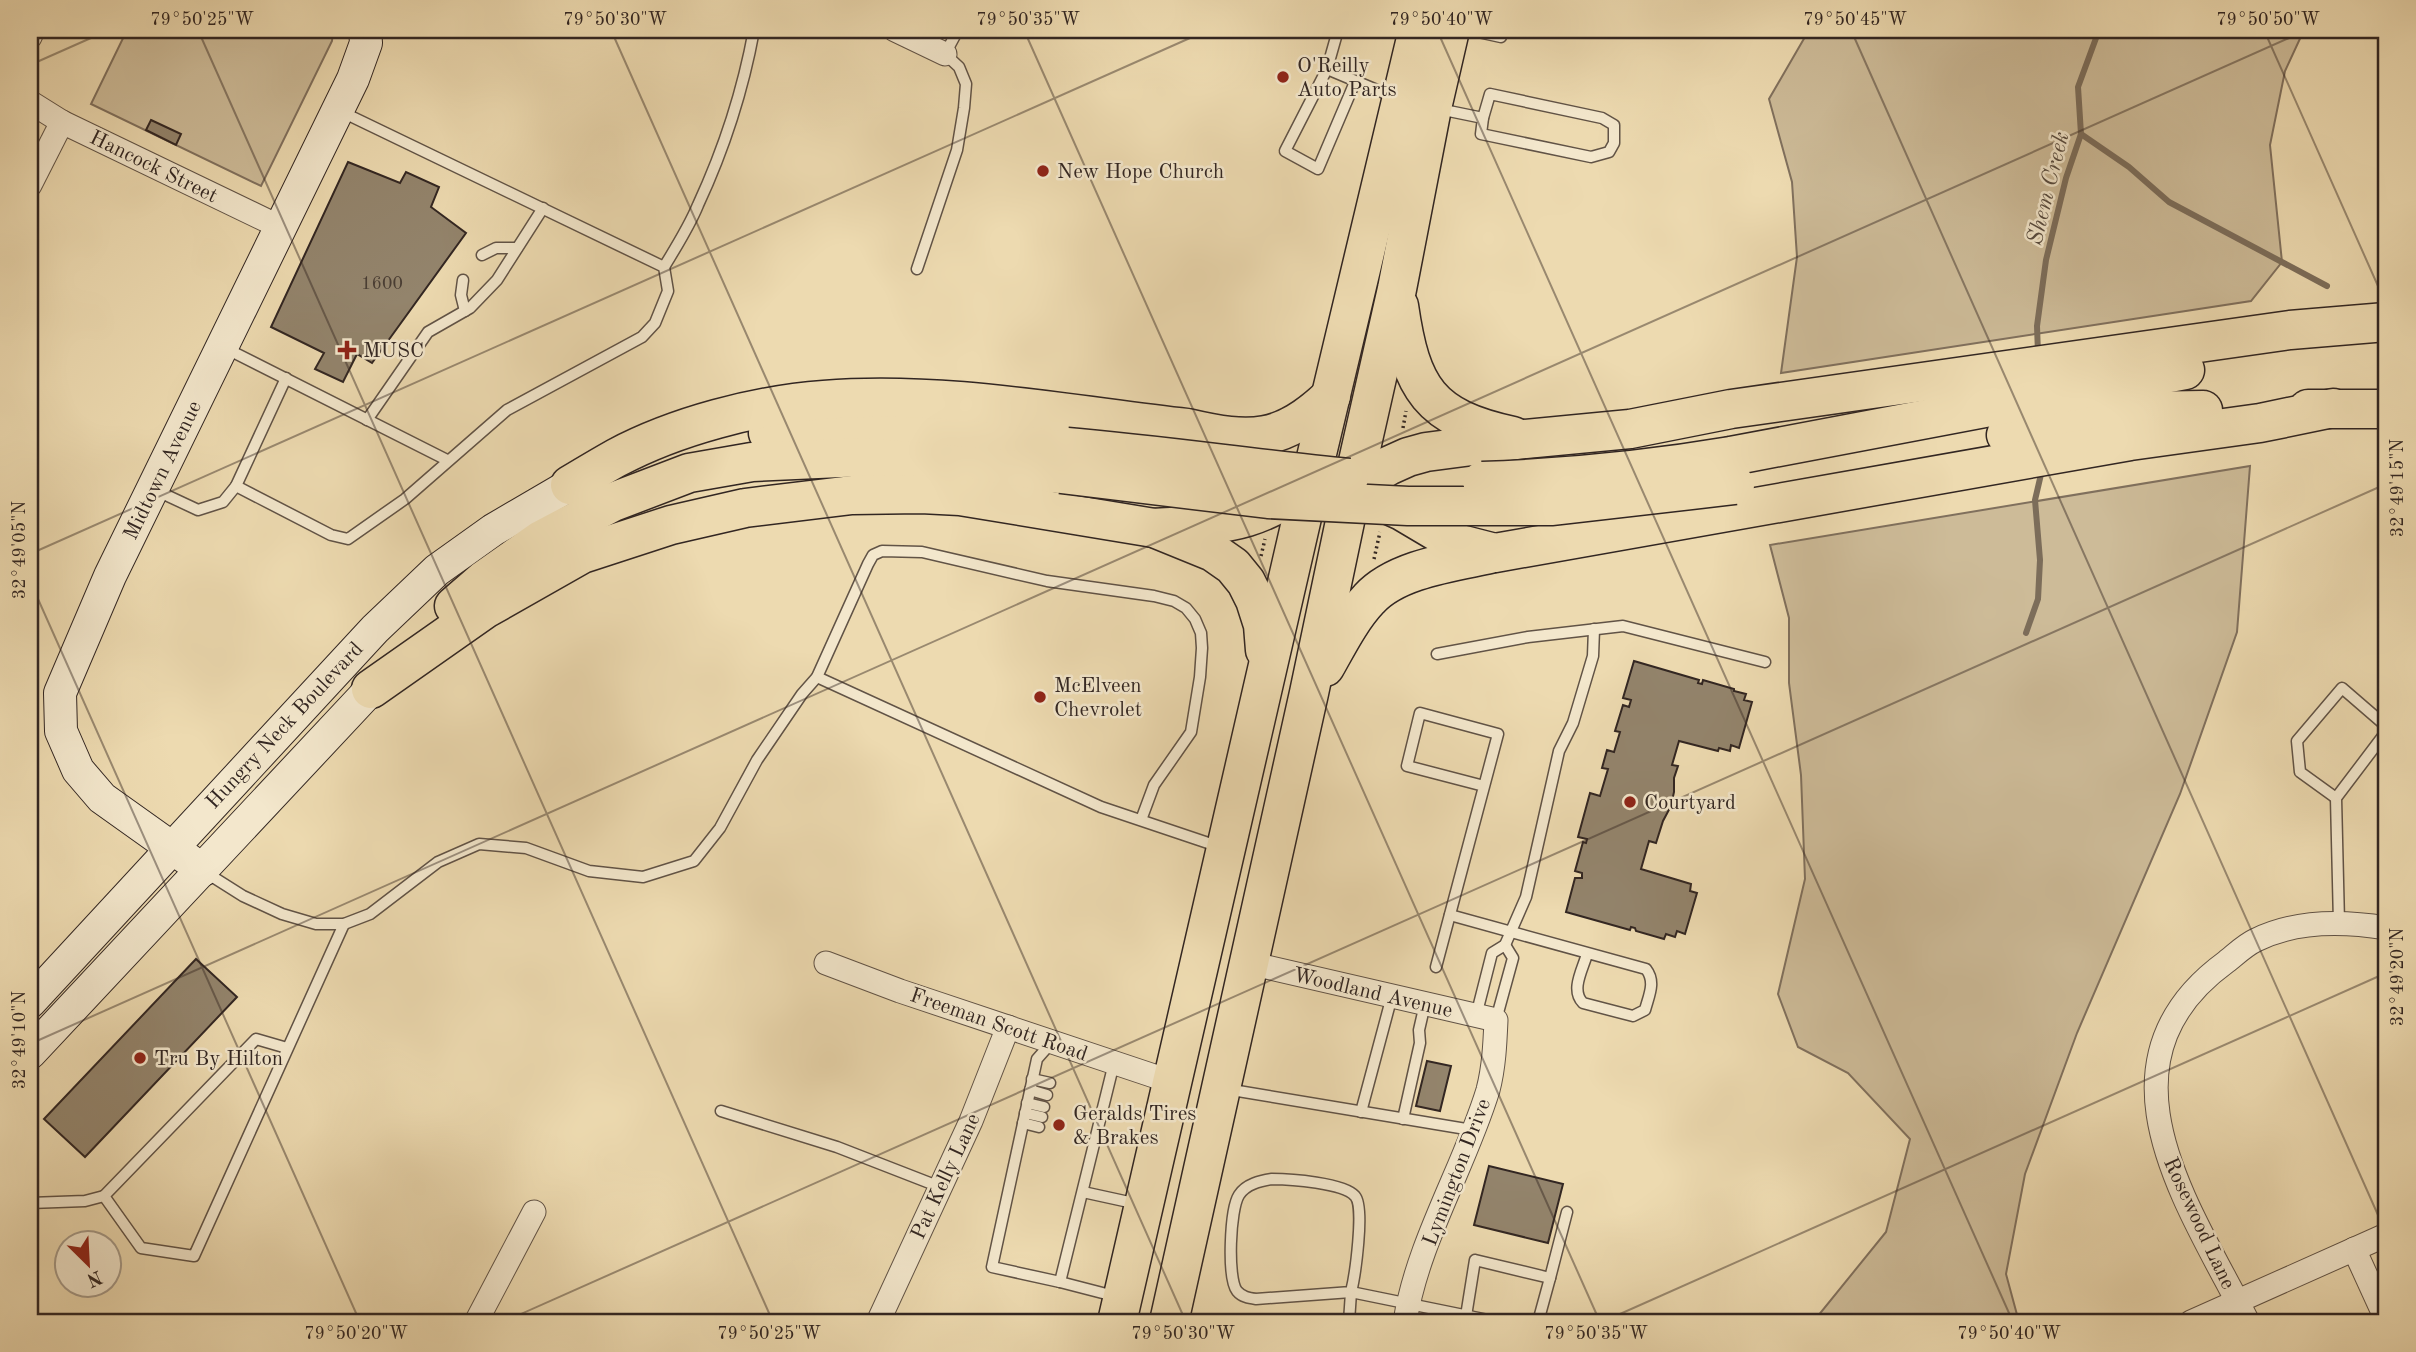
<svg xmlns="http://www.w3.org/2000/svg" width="2416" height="1352" font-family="'Old Standard TT',serif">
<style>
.green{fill:#cdbb98;stroke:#80705d;stroke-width:2}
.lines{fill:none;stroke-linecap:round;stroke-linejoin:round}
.stream{stroke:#7c6d5a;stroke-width:6}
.building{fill:#93846c;stroke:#322622;stroke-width:2}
.lane-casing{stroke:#615346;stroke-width:13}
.street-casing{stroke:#615346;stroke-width:25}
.secondary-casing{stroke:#322622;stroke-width:34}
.highway-casing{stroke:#322622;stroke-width:41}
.path{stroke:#322622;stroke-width:3.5;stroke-dasharray:2 3.5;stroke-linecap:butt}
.lane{stroke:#f3e7cc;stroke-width:10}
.street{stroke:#f3e7cc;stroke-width:23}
.secondary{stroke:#f3e7cc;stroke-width:32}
.highway{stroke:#eddab0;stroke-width:38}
.highway-bridge-casing{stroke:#322622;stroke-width:41;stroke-linecap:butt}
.highway-bridge{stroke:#eddab0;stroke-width:38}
.ticks{fill:none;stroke:#322622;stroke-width:2;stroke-opacity:0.45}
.poi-dot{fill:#8f2418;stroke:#f3e7cc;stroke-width:2.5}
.labels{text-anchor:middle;stroke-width:5;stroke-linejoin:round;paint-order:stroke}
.number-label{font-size:18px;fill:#4a3e34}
.poi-label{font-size:21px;fill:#322622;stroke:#f3e7cc;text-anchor:start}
.street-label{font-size:21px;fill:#322622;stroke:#f3e7cc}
.water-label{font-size:23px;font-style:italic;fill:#574a3e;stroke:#f3e7cc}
.neatline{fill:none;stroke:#322622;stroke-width:2.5}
.ticks-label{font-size:18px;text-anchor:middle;fill:#322622}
</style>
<rect width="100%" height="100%" fill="#eddab0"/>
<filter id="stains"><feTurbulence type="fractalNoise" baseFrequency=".00286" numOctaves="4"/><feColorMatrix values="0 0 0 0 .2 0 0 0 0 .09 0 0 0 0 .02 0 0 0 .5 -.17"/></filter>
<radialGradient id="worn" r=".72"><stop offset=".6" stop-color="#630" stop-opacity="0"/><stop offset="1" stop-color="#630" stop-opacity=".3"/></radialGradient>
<g class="green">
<polygon points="127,30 333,30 332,41 261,186 91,104"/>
<polygon points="1809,30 2304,30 2285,71 2270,145 2282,262 2251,301 1781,373 1797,257 1792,182 1769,99"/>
<polygon points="2250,466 2237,632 2180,794 2077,1033 2025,1174 2006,1274 2019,1322 1813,1322 1886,1232 1910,1139 1848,1073 1798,1047 1778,994 1805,879 1801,775 1789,683 1789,618 1770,545"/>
</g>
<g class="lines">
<g class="stream">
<polyline points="2081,134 2129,167 2169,202 2327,286"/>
<polyline points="2038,354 2037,326 2046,260 2066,178 2081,134 2078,87 2099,30"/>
<polyline points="2026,633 2038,599 2040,560 2035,500 2042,470"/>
</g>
</g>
<g class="building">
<polygon points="151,120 181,134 176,145 146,130"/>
<polygon points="348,162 400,183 406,172 439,187 431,207 466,233 372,363 357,354 343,382 315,369 324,353 271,327"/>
<polygon points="1634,661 1699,680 1698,683 1702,684 1703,680 1734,689 1734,691 1746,694 1744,700 1752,702 1739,748 1731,745 1730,751 1719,748 1718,751 1679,741 1672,765 1678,766 1674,778 1674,792 1671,806 1663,821 1656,843 1649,841 1641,869 1691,884 1690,891 1697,893 1685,934 1677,931 1675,937 1666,934 1664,939 1636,931 1635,928 1631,927 1630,930 1566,912 1575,878 1582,878 1582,873 1575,871 1583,842 1586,843 1587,839 1578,837 1590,793 1600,796 1608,769 1602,768 1607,750 1614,752 1620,732 1615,731 1623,705 1629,707 1631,700 1623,698"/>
<polygon points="196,959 237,997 85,1157 44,1119"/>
<polygon points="1427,1061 1451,1066 1440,1111 1416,1106"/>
<polygon points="1489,1166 1563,1184 1548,1243 1474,1225"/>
</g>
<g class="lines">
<defs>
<g id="lane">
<polyline points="1338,30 1327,69 1396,98"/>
<polyline points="1469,30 1501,37 1503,30"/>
<polyline points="1327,69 1285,151 1318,169 1355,82"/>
<polygon points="1490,94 1602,118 1614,125 1614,143 1609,152 1591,157 1481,134 1483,118"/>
<polyline points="1439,109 1483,118"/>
<polyline points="482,255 496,248 517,248"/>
<path d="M 664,267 C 676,247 689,227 698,205 C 724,149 743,90 754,30"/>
<polyline points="917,269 957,150 964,108 966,84 959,67 945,54 958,30"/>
<polyline points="463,280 461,295 465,311"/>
<polyline points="225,348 447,460"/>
<polyline points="367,420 428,332 470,308 497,280 543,208"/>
<polyline points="236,486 286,378"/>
<polyline points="153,489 198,510 223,502 236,486 331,535 348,539 405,499 507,410 642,337 655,323 668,291 664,267 340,111"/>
<polyline points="1437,654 1528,637 1623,626 1765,662"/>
<polyline points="817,677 1101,807 1220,847"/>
<polyline points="2336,798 2300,772 2297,741 2342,688 2386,726"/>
<polyline points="205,872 243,896 282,914 316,924 344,924 370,914 438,862 479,844 526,848 589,871 643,877 694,861 720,828 757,760 802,694 817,677 868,564 873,555 882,551 922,552 1047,581 1154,596 1174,601 1186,608 1195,619 1201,633 1202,648 1200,677 1191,732 1154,785 1141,820"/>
<path d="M 1450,915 L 1646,969 C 1656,982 1649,995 1645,1010 L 1633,1016 L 1583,1003 C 1570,990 1583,969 1587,954"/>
<polyline points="2339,923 2336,798 2386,732"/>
<polyline points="1505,945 1526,897 1559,751 1573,723 1593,656 1594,629"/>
<polyline points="1436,967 1498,734 1420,713 1407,766 1484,786"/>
<polyline points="1476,1016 1492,953 1505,945 1513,958 1496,1020"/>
<polyline points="1052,1042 1037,1059 992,1267 1060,1282 1114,1063"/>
<polyline points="287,1048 256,1039 104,1196 141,1248 194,1256 344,924"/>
<polyline points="1032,1079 1050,1083"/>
<polyline points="1226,1089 1472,1130"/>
<polyline points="1030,1090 1047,1095"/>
<polyline points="1027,1103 1044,1107"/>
<polyline points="721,1111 837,1147 940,1187"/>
<polyline points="1361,1112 1392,996"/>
<polyline points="1025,1113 1042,1117"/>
<polyline points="1403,1119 1420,1043 1419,1030 1425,1004"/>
<polyline points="1023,1123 1039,1127"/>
<path d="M 1272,1179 C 1290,1179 1344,1183 1355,1196 C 1365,1207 1355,1276 1351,1292 L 1256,1299 C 1249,1298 1242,1297 1237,1291 C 1227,1278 1230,1209 1239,1195 C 1246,1184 1260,1181 1272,1179 Z"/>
<polyline points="1083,1192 1138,1204"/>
<polyline points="30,1203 85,1201 104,1196"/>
<polyline points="1550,1278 1567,1212"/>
<polyline points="1060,1282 1118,1297"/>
<polyline points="1466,1316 1475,1260 1550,1278 1538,1322"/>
<polyline points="1349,1322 1351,1292 1498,1322"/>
</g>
<g id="street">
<polyline points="895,30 945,54"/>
<polyline points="30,37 33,30"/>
<polyline points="30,102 62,122 280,227"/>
<polyline points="30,185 62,122"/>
<polyline points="826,963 900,991 1172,1082"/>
<path d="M 1249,963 L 1496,1020 C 1495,1043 1494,1067 1488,1090 C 1465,1166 1417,1243 1405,1322"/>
<polyline points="2354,1249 2386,1319"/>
<polyline points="476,1322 534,1212"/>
<polyline points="878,1322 971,1121 1008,1027"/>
<polyline points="2191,1322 2386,1235"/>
<path d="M 2248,1322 C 2190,1207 2086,1064 2226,962 C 2235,955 2245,945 2256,940 C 2296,920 2343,921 2386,928"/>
</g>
<g id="secondary">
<polyline points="203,870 102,798 78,770 61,731 60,693 110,576 353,79 366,43 365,30"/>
<polyline points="30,1002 375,629 437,570 493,530 570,485"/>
<polyline points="30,1053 371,689"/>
</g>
<g id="highway">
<path d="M 1399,306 C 1411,389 1429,418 1513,436"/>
<polyline points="2308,409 2386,409"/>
<path d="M 768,433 C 866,416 969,435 1067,447"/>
<polyline points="2006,435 2141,411 2203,410"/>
<polyline points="1731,456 2185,370"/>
<path d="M 570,485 C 585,476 600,467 616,458 C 676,426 756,405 824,400 C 941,390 1071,415 1187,428 C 1251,443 1282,443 1331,396"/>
<polyline points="1352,488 1388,466 1408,457 1426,452 1525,439 1630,429 1731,409 2290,330 2386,322"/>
<polyline points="1380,501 1402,511 1456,543 1495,553 2130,441 2260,423 2333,408"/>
<path d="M 1154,528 C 1185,526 1217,526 1247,517 C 1264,512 1280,503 1296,494"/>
<polyline points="454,606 484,580 541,540 613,502 689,473 752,462 863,457 1061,474"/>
<path d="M 1325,667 C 1338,644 1351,618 1369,599 C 1396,569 1453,562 1490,554"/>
<polyline points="371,689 485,609 582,554 671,525 745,508 852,495 921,494 960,496 1154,528 1213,552 1233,566 1246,582 1255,600 1263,625 1265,650"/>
<polyline points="1117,1322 1309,487 1418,30"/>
<polyline points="1169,1322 1309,693 1352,488 1397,289 1432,108 1450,30"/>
</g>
</defs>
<use href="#lane" class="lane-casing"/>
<use href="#street" class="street-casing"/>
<use href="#secondary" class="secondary-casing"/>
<use href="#highway" class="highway-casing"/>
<g class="path">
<polyline points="1403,428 1406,411"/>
<polyline points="1261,556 1265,539"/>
<polyline points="1374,559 1380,532"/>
</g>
<use href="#lane" class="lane"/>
<use href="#street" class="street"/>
<use href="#secondary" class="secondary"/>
<use href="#highway" class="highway"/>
<defs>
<g id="highway-bridge">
<path d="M 1067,447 C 1161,455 1255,469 1349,478"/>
<polyline points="1061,474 1268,499 1408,506 1553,506 1735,485"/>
<path d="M 1482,481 C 1566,478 1648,470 1731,456"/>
</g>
</defs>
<use href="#highway-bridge" class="highway-bridge-casing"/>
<use href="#highway-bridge" class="highway-bridge"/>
</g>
<path class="ticks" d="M 198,30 L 773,1322M 611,30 L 1186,1322M 1024,30 L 1600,1322M 1437,30 L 2013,1322M 1851,30 L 2386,1233M 2264,30 L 2386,304M 30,65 L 109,30M 30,554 L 1208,30M 30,581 L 360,1322M 30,1044 L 2307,30M 503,1322 L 2386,484M 1602,1322 L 2386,973"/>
<g class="poi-dot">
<circle cx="1283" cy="77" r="7"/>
<circle cx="1043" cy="171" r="7"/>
<path d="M343.5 339.5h7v7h7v7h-7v7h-7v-7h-7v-7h7z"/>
<circle cx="1040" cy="697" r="7"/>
<circle cx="1630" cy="802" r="7"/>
<circle cx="140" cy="1058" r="7"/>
<circle cx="1059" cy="1125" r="7"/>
</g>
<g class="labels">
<g class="number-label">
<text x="382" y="289">1600</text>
</g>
<g class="poi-label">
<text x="1297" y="72">O'Reilly<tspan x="1297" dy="24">Auto Parts</tspan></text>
<text x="1057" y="178">New Hope Church</text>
<text x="363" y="357">MUSC</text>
<text x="1054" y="692">McElveen<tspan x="1054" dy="24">Chevrolet</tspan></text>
<text x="1644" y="809">Courtyard</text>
<text x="154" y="1065">Tru By Hilton</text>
<text x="1073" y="1120">Geralds Tires<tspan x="1073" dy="24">&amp; Brakes</tspan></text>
</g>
<g class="street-label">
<text transform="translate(154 166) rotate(26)" y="7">Hancock Street</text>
<text transform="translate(162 470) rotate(-64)" y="7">Midtown Avenue</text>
<text transform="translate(284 725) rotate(-47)" y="7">Hungry Neck Boulevard</text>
<text transform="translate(1373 992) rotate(13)" y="7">Woodland Avenue</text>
<text transform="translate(999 1024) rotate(19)" y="7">Freeman Scott Road</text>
<text transform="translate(1456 1172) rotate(-69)" y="7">Lymington Drive</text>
<text transform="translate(945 1176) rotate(-65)" y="7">Pat Kelly Lane</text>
<text transform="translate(2200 1223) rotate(65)" y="7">Rosewood Lane</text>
</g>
<g class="water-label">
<text transform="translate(2047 188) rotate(-76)" y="8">Shem Creek</text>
</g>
</g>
<rect width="2416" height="1352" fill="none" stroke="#eddab0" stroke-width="77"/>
<g transform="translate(88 1264) rotate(156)"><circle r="33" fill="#f3e7cc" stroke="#a69a88" stroke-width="2"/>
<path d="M0-5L12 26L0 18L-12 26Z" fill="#8f2418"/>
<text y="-10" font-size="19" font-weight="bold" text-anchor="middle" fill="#322622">N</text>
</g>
<rect x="38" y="38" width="2340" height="1276" class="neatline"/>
<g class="ticks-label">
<text x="202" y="25">79°50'25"W</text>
<text x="615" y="25">79°50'30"W</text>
<text x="1028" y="25">79°50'35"W</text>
<text x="1441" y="25">79°50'40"W</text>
<text x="1855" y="25">79°50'45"W</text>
<text x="2268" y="25">79°50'50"W</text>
<text transform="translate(2397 488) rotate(-90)" y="6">32°49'15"N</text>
<text transform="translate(19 550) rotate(-90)" y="6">32°49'05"N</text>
<text transform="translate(2397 977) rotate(-90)" y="6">32°49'20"N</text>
<text transform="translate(19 1040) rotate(-90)" y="6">32°49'10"N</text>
<text x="356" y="1339">79°50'20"W</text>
<text x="769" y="1339">79°50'25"W</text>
<text x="1183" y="1339">79°50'30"W</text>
<text x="1596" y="1339">79°50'35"W</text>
<text x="2009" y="1339">79°50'40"W</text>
</g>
<rect width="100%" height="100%" filter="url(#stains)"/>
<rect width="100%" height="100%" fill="url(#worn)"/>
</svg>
